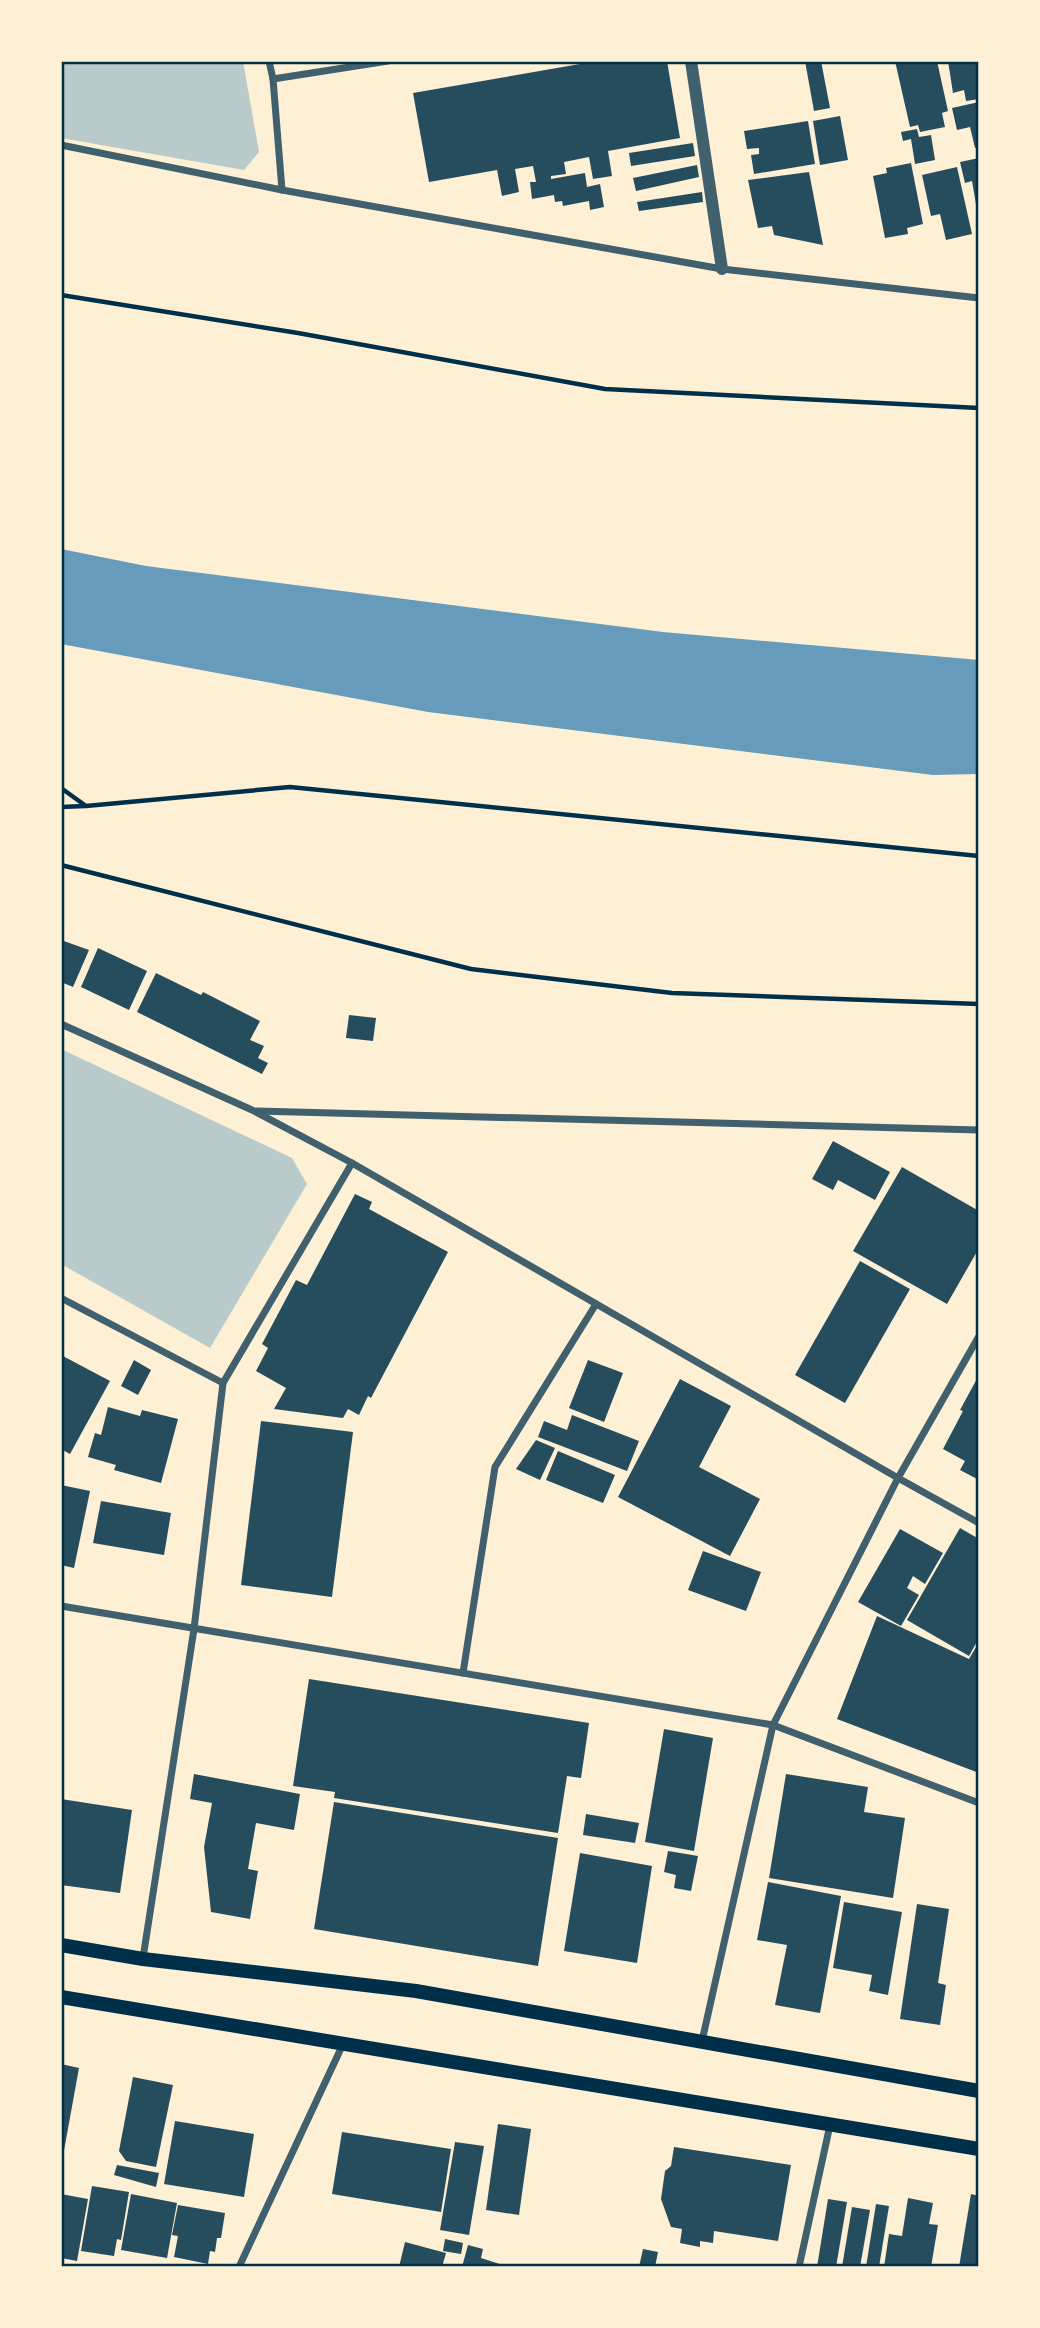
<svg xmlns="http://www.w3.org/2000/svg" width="1040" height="2328" font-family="Karla,sans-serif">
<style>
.green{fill:#b9caca}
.water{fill:#669bbc}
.building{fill:#264d5e}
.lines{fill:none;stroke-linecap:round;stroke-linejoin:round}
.path{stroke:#003049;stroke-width:4.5}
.minor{stroke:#3f606c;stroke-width:7}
.tertiary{stroke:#3f606c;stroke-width:12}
.secondary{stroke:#003049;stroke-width:14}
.neatline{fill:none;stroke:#003049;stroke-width:2.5}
</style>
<rect width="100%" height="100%" fill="#fdf0d5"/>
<g class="green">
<polygon points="61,61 243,61 259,152 244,170 61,138"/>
<polygon points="61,1049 292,1158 307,1184 210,1348 61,1264"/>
</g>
<polygon class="water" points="61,549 146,566 663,632 979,660 979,774 933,775 428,712 61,644"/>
<g class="building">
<polygon points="597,61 667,61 680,138 608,151 612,176 593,179 589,157 564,162 566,174 551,176 551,179 585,173 587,187 600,184 604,207 590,210 589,201 563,206 562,201 555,202 554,195 532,199 530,182 536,182 533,166 515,169 519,192 502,196 497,170 429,182 413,93"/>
<polygon points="805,61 821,61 830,108 814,111"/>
<polygon points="895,61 937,61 948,111 942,113 945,127 920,132 918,125 910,127"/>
<polygon points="948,61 979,61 979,99 966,101 964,90 953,93"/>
<polygon points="979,102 979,147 975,148 970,127 957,130 952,108"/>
<polygon points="840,116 848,160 820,165 813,121"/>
<polygon points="808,121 815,164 754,174 751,155 759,154 759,148 747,149 744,131"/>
<polygon points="917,129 919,137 931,135 935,160 915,164 911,139 903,141 901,132"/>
<polygon points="693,143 695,156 631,166 629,153"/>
<polygon points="979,158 979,210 977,210 972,181 965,183 960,162"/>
<polygon points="911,163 923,224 907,228 908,234 885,238 873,176 887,173 886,168"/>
<polygon points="697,165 699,177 636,191 633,178"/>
<polygon points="957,167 972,234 946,240 940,214 931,216 922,175"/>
<polygon points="809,172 823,245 774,235 772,226 758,228 748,180"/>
<polygon points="702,192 703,202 639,211 637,202"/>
<polygon points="61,940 89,950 73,987 61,982"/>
<polygon points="98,948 147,971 129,1010 81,987"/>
<polygon points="156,973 201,995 203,992 260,1021 250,1040 264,1046 258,1058 268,1063 262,1074 137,1012"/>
<polygon points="349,1015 376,1018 373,1041 346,1038"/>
<polygon points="833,1141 890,1172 875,1200 838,1180 833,1190 812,1179"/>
<polygon points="902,1167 979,1211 979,1248 947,1304 853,1251"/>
<polygon points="355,1194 372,1202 369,1209 448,1252 371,1398 368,1396 359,1415 348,1409 343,1418 274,1409 286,1388 256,1371 268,1348 262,1344 296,1280 307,1285"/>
<polygon points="860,1261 910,1289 845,1403 795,1375"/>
<polygon points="61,1355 110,1381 70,1454 61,1449"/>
<polygon points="134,1360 151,1370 138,1395 121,1386"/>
<polygon points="588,1360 623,1373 604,1422 569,1408"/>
<polygon points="979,1375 979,1480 960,1470 965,1461 943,1449 963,1411 960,1410"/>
<polygon points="680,1379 731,1406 699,1467 760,1499 730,1556 618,1497"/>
<polygon points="108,1407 140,1416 142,1410 178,1419 161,1483 114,1470 116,1465 88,1457 95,1433 101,1435"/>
<polygon points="572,1415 639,1441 627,1471 538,1437 544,1421 567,1430"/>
<polygon points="261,1421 353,1432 332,1597 241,1585"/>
<polygon points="536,1440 555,1448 540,1480 516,1469"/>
<polygon points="558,1451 615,1475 603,1503 546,1480"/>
<polygon points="61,1485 90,1491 74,1568 61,1565"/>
<polygon points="101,1501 171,1513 164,1555 93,1543"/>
<polygon points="960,1528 979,1539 979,1638 969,1656 907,1620"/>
<polygon points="900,1529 943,1553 925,1584 913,1576 907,1588 919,1595 901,1626 858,1602"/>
<polygon points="703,1551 761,1572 746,1611 688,1590"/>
<polygon points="877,1616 969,1659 979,1642 979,1773 837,1719"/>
<polygon points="309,1679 589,1723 581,1778 567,1776 558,1833 334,1798 335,1792 293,1786"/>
<polygon points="664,1729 713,1738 694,1851 645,1842"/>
<polygon points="194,1774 300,1794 294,1830 256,1823 248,1869 258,1871 250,1919 211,1912 204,1847 212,1803 190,1799"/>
<polygon points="786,1774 868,1787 864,1812 905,1818 893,1898 769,1878"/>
<polygon points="61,1799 132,1810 120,1893 61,1885"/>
<polygon points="334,1802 558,1838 538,1966 314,1929"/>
<polygon points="586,1814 639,1823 635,1843 583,1835"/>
<polygon points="668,1851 698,1856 691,1891 674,1888 676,1875 664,1872"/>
<polygon points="580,1853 652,1866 637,1963 564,1951"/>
<polygon points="768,1882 841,1896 820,2013 775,2005 787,1945 757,1940"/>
<polygon points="844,1902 902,1912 888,1995 869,1991 872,1975 833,1968"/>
<polygon points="917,1904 949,1909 938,1983 946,1985 940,2025 900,2019"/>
<polygon points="61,2064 79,2068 63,2156 61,2156"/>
<polygon points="133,2077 173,2085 156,2167 126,2161 119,2151"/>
<polygon points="175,2121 254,2134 244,2197 164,2184"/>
<polygon points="498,2124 531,2129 519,2215 486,2210"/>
<polygon points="342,2132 451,2149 441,2212 332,2194"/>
<polygon points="455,2142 484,2146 469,2235 440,2230"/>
<polygon points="674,2147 791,2165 778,2241 714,2231 713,2243 700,2241 700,2247 680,2243 682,2229 671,2227 661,2199 665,2171 671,2166"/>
<polygon points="117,2165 159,2173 156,2187 114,2175"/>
<polygon points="92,2186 129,2192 121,2240 117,2239 114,2256 81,2251"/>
<polygon points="61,2194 88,2199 77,2261 61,2258"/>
<polygon points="131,2194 177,2203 167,2258 121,2250"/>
<polygon points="971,2194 979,2196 979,2267 959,2267"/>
<polygon points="908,2198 933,2203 929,2224 938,2225 931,2267 884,2267 889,2234 902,2236"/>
<polygon points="828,2199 847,2202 836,2267 817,2267"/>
<polygon points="876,2204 889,2206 879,2267 866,2267"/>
<polygon points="178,2205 225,2213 221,2238 217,2238 215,2252 210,2251 208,2264 174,2257 178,2236 172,2235"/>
<polygon points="852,2207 870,2210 860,2267 842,2267"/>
<polygon points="445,2239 463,2243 461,2254 443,2251"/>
<polygon points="405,2242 446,2253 442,2267 399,2267"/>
<polygon points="468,2245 483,2249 481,2258 509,2267 462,2267"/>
<polygon points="643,2249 658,2252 655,2267 639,2267"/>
</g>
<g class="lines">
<g class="path">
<polyline points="61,295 298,333 605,389 979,408"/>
<polyline points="61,788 86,806 290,787 979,856"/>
<polyline points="61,807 85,806"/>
<polyline points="61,865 471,969 672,993 979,1004"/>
</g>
<g class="minor">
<polyline points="269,61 273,79 282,190"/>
<polyline points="273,79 388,61"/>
<polyline points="61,145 282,190 722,269 979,298"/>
<polyline points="61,1024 252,1110 352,1163 898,1478 979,1523"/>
<polyline points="257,1111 979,1130"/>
<polyline points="61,1298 223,1383"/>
<polyline points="61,1606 773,1725 979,1803"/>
<polyline points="463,1673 495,1467 596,1304"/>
<polyline points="143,1958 194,1629 223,1383 352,1163"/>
<polyline points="702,2041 773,1725 898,1478 979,1336"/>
<polyline points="239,2267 343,2044"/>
<polyline points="799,2267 830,2125"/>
</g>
<polyline class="tertiary" points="691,61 722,269"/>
<g class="secondary">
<polyline points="61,1945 143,1959 416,1991 979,2091"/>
<polyline points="61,1997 979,2149"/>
</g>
</g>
<rect width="1040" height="2328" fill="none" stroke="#fdf0d5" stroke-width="126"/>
<rect x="63" y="63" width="914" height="2202" class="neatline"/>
</svg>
